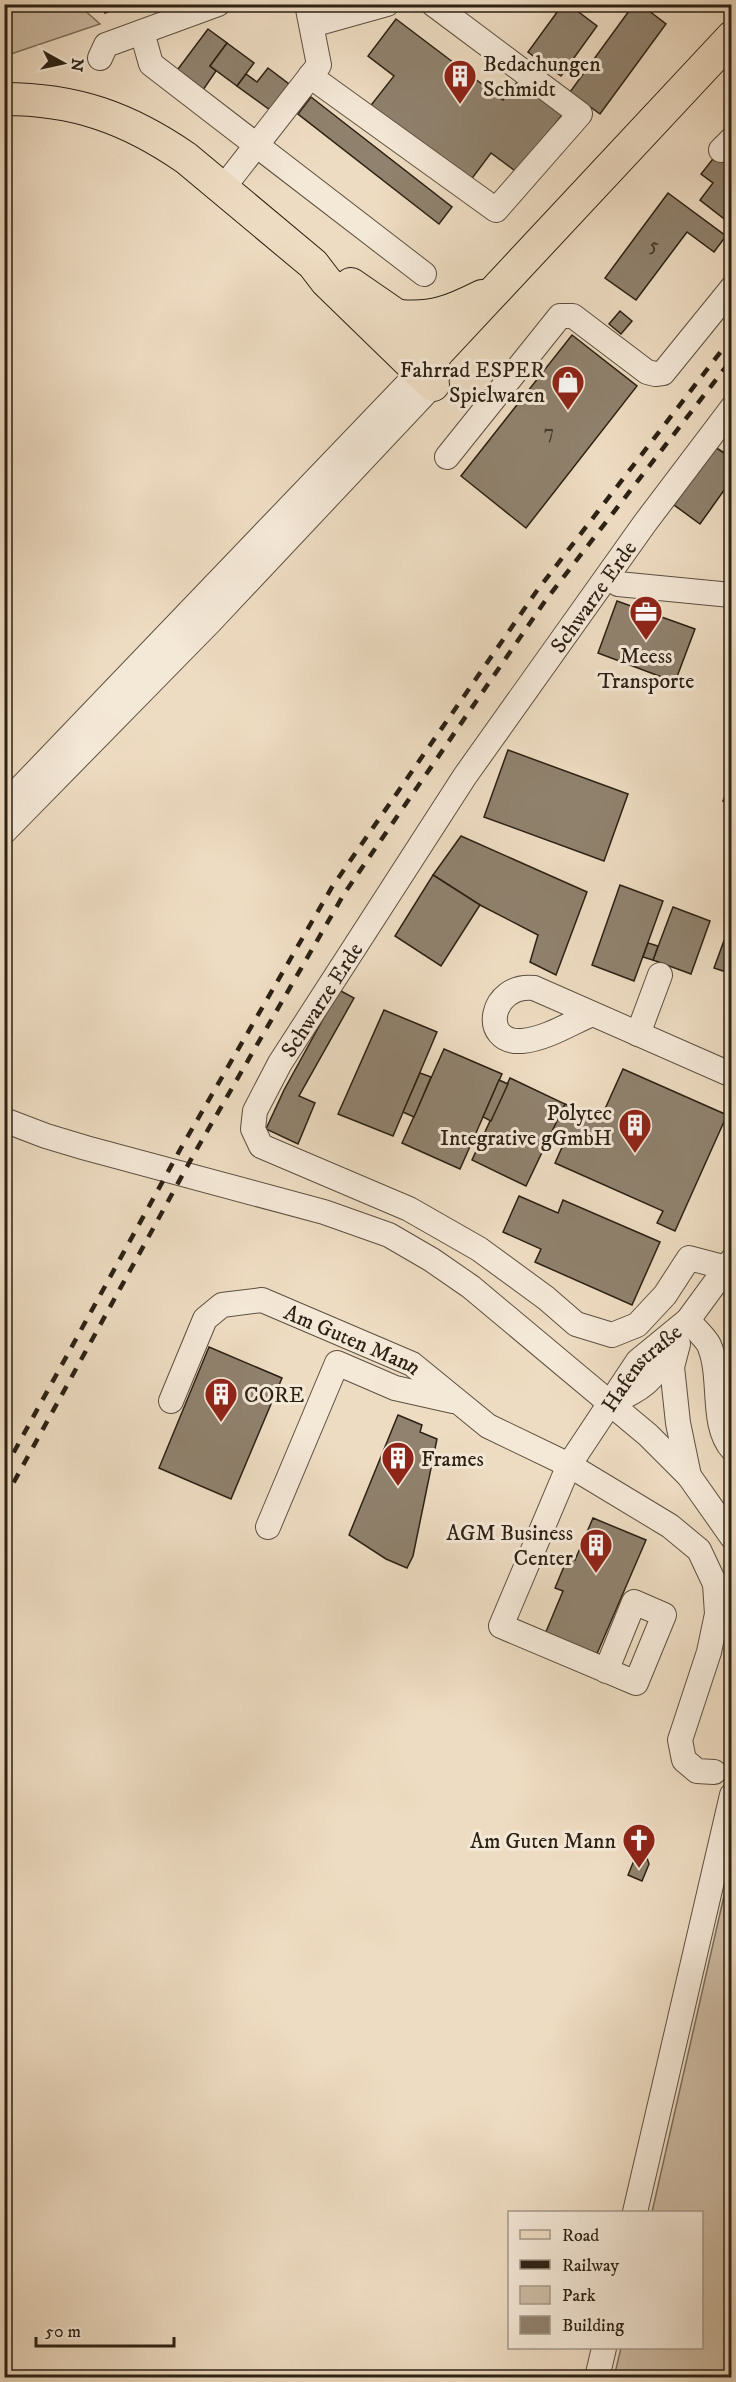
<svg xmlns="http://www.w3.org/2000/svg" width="736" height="2382" font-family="'IM FELL DW Pica',serif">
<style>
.green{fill:#cdbca4;stroke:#7c6e5c;stroke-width:1.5}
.building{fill:#90826e;stroke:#2b2114;stroke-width:1.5}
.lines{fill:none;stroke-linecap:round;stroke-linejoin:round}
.minor-casing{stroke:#5c5040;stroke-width:26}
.major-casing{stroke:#2b2114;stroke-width:34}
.minor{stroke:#f4e8d7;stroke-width:24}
.major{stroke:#eedcc2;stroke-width:32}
.rail{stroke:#2b2114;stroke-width:4.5;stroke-dasharray:10 10;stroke-linecap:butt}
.labels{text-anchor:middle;stroke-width:6;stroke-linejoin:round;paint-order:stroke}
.number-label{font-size:20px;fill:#44392a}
.poi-label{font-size:22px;fill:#2b2114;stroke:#f4e8d7;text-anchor:end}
.street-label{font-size:22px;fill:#2b2114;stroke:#f4e8d7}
</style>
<rect width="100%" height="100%" fill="#eedcc2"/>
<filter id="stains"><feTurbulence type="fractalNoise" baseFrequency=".00333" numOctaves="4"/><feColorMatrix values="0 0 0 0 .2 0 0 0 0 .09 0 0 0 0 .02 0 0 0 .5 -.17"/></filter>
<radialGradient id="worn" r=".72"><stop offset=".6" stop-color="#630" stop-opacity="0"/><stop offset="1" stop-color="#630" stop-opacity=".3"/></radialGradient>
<g class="green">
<polygon points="4,5 82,5 82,8 100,24 5,56"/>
<polygon points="731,1865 731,2377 614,2377 621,2348 702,2348 702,2212 652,2212"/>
</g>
<g class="building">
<polygon points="102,4 130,4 105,13"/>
<polygon points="563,4 568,4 597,26 561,76 528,52"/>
<polygon points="634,4 640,4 666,24 600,114 570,92"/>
<polygon points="396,19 503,100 518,81 562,115 518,173 491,153 467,185 368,109 394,76 368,56"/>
<polygon points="208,29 227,43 210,66 216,71 201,93 175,73"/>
<polygon points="227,43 254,63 237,86 210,66"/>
<polygon points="268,68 289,84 270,110 237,86 246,74 257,82"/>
<polygon points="311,97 452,207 439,224 298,114"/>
<polygon points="716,155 727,163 732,158 732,225 700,200 713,183 701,174"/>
<polygon points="668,193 726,236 714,252 687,232 636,300 605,278"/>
<polygon points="620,311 632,321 621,334 609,324"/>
<polygon points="572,335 637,386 526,528 461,476"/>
<polygon points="715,447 732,458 732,479 700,524 674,505"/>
<polygon points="617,601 695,629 675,682 598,653"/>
<polygon points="732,725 732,745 725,743"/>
<polygon points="508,750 628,794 604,861 484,817"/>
<polygon points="732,780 732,804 723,801"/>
<polygon points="461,836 587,892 556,975 530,962 538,935 480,905 433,875"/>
<polygon points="433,875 480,905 441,966 395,936"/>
<polygon points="620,885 663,901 634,981 592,965"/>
<polygon points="673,907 710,921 691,974 653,960"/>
<polygon points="729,927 732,928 732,974 714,968"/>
<polygon points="648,943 658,946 653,960 643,957"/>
<polygon points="339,990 354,998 299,1096 315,1103 298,1144 266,1129 284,1090"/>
<polygon points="384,1010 437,1032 393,1136 338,1114"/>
<polygon points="444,1049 502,1074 460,1169 402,1143"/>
<polygon points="623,1069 727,1115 675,1231 657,1223 663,1211 555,1163 563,1145 548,1138 565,1104 600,1120"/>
<polygon points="420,1073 431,1077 414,1117 403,1112"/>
<polygon points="510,1078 565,1104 526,1186 472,1160"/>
<polygon points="499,1080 508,1084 491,1121 483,1117"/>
<polygon points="519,1196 558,1213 563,1200 660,1242 632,1305 535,1262 541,1249 503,1232"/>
<polygon points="209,1347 282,1378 231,1499 159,1468"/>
<polygon points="398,1415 422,1425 420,1432 437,1439 413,1556 407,1568 386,1559 349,1535"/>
<polygon points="593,1518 646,1540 596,1656 545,1634 563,1591 555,1588 568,1557 575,1560"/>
<polygon points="641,1855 647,1858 649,1864 642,1881 628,1875 635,1858"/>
</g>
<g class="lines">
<defs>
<g id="minor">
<polyline points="312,25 387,4"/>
<polyline points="142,32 151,64 424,274"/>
<polyline points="100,58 106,45 218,4"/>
<polyline points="310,76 496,210 580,114 433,4"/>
<polyline points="721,150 732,139"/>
<polyline points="223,188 319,65 307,4"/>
<polyline points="447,457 560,316 573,316 647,372 655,374 663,373 732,288"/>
<polyline points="618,584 731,595"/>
<polyline points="4,805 419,372"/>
<polyline points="4,832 210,622 433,385"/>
<path d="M 592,1014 C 571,1023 546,1039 522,1041 C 479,1044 490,983 534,988 L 732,1075"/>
<polyline points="638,1034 660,975"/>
<polyline points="4,1120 46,1136 86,1148 324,1212 389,1235 432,1260 471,1287 648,1435 689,1476 732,1537"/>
<path id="s1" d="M 727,1268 L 689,1258 L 665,1295 L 637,1325 L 612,1335 L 576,1324 L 546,1298 L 479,1249 L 409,1209 L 261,1146 L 253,1129 L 255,1111 L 280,1063 L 465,776 L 645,523 L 732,408"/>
<path d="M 688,1320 C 694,1328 705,1337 709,1345 C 723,1377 710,1424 732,1449"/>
<polyline points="678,1344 672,1367 678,1423 689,1476"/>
<path id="s2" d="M 171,1401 L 205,1319 L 222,1305 L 262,1300 L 412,1364 L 488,1426 L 569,1465 L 670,1526 L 699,1550 L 715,1584 L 717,1614 L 709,1652 L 680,1740 L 684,1760 L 697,1771 L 714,1772"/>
<path d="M 610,1403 C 646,1388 651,1380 674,1349"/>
<polyline points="268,1527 337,1363 395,1388 453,1401"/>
<path id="s3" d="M 606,1671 L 634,1602 L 664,1615 L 636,1683 L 501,1626 L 569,1465 L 638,1361 L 688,1320 L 732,1260"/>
<polyline points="635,2212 732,1795"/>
<polyline points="597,2378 604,2348"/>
</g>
<g id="major">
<path d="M 4,99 C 75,99 128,118 186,158 L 313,264 L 326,281 L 433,385"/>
<polyline points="351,284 422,333 432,350 434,374"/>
<path d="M 400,316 C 433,319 452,311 482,296"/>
<polyline points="419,372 732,37"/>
</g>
</defs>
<use href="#minor" class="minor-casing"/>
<use href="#major" class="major-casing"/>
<use href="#minor" class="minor"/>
<use href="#major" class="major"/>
<g class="rail">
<polyline points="4,1470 181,1148 332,887 536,592 732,337"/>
<polyline points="4,1500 194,1154 344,894 545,601 732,359"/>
</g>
</g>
<defs>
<symbol id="building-pin" viewBox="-11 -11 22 30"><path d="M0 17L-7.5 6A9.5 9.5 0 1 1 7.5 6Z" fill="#8f2418" stroke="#f4e8d7"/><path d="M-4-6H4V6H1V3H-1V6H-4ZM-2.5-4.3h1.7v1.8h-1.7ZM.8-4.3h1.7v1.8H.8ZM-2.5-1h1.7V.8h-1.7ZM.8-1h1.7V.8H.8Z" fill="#fff"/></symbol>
<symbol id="shop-pin" viewBox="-11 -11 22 30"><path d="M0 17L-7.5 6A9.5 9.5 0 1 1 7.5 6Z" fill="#8f2418" stroke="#f4e8d7"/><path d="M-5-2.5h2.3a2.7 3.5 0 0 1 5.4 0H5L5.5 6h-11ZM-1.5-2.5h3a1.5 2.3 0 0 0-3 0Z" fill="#fff"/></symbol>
<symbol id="office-pin" viewBox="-11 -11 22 30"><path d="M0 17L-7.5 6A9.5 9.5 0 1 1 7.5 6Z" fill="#8f2418" stroke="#f4e8d7"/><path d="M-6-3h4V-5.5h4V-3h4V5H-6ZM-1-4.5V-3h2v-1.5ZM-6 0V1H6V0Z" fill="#fff"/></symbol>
<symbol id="church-pin" viewBox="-11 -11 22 30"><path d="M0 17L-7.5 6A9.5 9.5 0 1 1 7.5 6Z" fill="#8f2418" stroke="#f4e8d7"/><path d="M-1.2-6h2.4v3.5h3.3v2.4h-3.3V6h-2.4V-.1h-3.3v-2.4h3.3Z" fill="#fff"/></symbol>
</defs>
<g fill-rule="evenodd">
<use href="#building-pin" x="441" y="57" width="38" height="52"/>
<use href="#shop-pin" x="549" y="363" width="38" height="52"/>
<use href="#office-pin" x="627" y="593" width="38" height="52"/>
<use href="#building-pin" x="616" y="1106" width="38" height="52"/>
<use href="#building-pin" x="202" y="1375" width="38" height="52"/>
<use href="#building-pin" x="379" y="1439" width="38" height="52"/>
<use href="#building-pin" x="577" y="1526" width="38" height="52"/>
<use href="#church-pin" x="620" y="1821" width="38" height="52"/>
</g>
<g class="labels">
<g class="number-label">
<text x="654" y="251">5</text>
<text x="549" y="438">7</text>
</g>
<g class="poi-label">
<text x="483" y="71" text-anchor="start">Bedachungen<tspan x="483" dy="25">Schmidt</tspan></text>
<text x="545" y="377">Fahrrad ESPER<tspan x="545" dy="25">Spielwaren</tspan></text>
<text x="646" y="663" text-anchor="middle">Meess<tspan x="646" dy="25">Transporte</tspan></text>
<text x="612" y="1120">Polytec<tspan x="612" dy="25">Integrative gGmbH</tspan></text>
<text x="244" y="1402" text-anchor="start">CORE</text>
<text x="421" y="1466" text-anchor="start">Frames</text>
<text x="573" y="1540">AGM Business<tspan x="573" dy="25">Center</tspan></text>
<text x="616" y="1848">Am Guten Mann</text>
</g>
<g class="street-label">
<text dy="8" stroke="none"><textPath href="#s1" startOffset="1206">Schwarze Erde</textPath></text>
<text dy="8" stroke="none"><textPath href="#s1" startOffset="720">Schwarze Erde</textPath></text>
<text dy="8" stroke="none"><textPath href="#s2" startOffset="250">Am Guten Mann</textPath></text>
<text dy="8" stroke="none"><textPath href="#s3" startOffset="624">Hafenstraße</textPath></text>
</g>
</g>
<rect width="736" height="2382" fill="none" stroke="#eedcc2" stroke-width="24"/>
<rect x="6" y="6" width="724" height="2370" fill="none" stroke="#2b2114" stroke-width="3"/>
<rect x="12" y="12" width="712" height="2358" fill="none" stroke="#2b2114" stroke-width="1.5"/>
<rect x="508" y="2211" width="195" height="138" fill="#f4e8d7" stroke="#a49889" stroke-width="1.5"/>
<rect x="520" y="2230" width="30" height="9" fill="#eedcc2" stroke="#a49889" stroke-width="1.5"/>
<text x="562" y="2241" font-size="18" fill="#2b2114">Road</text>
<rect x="520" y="2260" width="30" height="9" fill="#2b2114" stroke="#a49889" stroke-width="1.5"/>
<text x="562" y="2271" font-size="18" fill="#2b2114">Railway</text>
<rect x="520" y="2286" width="30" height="18" fill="#cdbca4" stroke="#a49889" stroke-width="1.5"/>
<text x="562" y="2301" font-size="18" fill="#2b2114">Park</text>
<rect x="520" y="2316" width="30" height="18" fill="#90826e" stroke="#a49889" stroke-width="1.5"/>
<text x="562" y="2331" font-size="18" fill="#2b2114">Building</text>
<g transform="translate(63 63) rotate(98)" stroke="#f4e8d7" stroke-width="4.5" paint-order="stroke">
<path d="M0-4.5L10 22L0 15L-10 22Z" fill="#2b2114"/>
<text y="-9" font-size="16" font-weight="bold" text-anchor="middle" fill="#2b2114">N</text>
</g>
<path d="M36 2337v9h138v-9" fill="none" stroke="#2b2114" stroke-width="3"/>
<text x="45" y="2337" font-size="18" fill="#2b2114" stroke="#f4e8d7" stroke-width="4.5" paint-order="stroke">50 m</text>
<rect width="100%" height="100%" filter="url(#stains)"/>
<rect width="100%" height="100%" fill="url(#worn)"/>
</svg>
